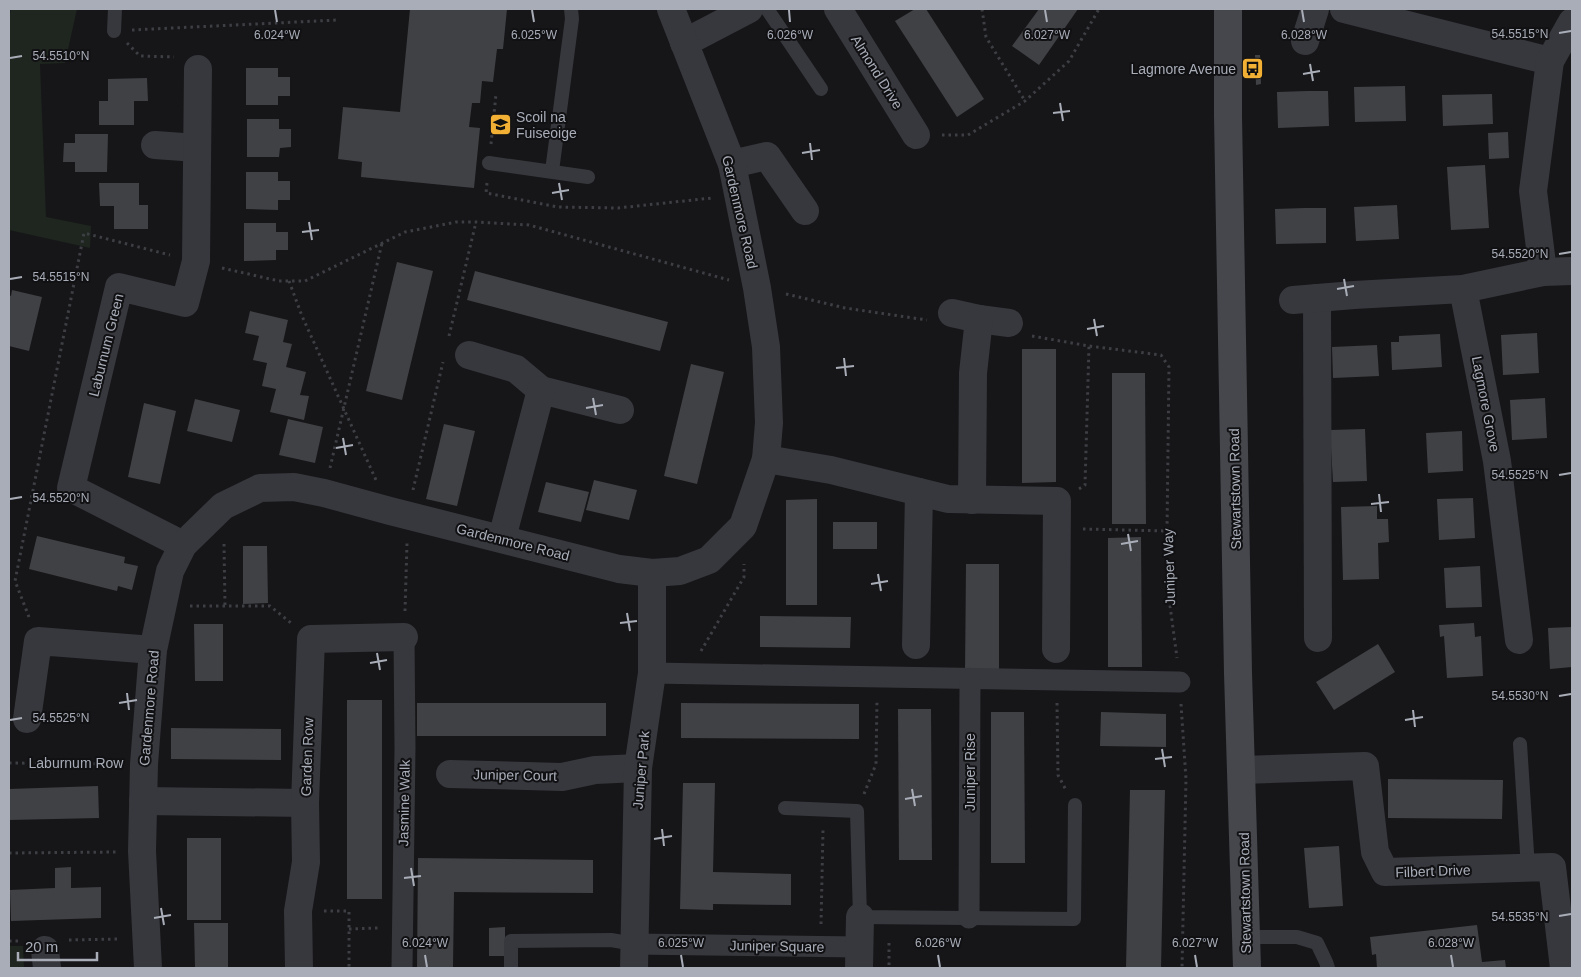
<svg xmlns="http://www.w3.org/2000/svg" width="1581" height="977" font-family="Arial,sans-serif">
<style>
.green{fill:#1e261f}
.building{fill:#404145}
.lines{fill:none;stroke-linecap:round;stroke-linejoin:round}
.path{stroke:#3d3f44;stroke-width:3;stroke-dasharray:2.5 4;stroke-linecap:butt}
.service{stroke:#37383d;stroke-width:14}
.pedestrian{stroke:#37383d;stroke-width:21}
.minor{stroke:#37383d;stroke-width:28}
.secondary{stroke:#45474d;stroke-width:28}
.ticks{fill:none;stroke:#a8adb8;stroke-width:2}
.labels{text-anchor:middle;stroke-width:4;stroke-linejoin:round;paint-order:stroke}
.poi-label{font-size:14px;fill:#a8adb8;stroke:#111113;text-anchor:end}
.street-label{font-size:14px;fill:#a8adb8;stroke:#111113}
.ticks-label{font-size:12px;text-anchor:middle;fill:#a8adb8;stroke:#111113;stroke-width:4;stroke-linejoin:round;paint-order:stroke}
</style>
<rect width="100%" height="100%" fill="#161618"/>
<g class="green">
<polygon points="11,9 77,9 65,63 40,64 46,217 91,226 90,248 9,230 9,20"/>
<polygon points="9,946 23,946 24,968 9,968"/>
</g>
<g class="building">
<polygon points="410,9 507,9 503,49 497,49 493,82 482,81 480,103 472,103 469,127 480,128 474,188 361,177 362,162 338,159 343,107 400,112"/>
<polygon points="915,9 926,9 984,99 957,117 895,21"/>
<polygon points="1039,9 1078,9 1039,65 1012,46"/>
<polygon points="1255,55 1260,55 1261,84 1256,85"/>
<polygon points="246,68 278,68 278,77 290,77 290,96 278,96 278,105 246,105"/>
<polygon points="147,78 148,101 134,101 134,125 99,125 99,101 108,101 108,79"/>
<polygon points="1405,86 1406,121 1355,122 1354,87"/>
<polygon points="1307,91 1328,91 1329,126 1278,128 1277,92"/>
<polygon points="1492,94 1493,124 1443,126 1442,95"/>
<polygon points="247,119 279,119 279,129 291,129 291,147 280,148 279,157 247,157"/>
<polygon points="1508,132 1509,158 1489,159 1488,133"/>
<polygon points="75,134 108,134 107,172 75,172 75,162 63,162 64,143 75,143"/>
<polygon points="1485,165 1489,228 1451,230 1447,167"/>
<polygon points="246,172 278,172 278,181 290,181 290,200 278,200 278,210 246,209"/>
<polygon points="99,183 139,183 139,205 148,205 148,229 114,229 114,206 100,206"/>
<polygon points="1397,205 1399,239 1356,241 1354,207"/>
<polygon points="1305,208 1326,208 1326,243 1276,244 1275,209"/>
<polygon points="244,223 276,223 276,232 288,232 288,250 276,250 276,260 244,261"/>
<polygon points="397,262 433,271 402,400 366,391"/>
<polygon points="475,271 668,322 660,351 467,300"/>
<polygon points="12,290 42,297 29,351 9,346 9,295 11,296"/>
<polygon points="250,311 288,320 283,342 292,344 286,367 306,372 300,395 309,396 304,420 270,412 276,389 262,386 267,363 253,360 259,336 245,333"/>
<polygon points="1537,333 1539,373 1503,375 1501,335"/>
<polygon points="1440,334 1442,367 1392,370 1391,342 1399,342 1399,336"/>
<polygon points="1377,345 1379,376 1333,378 1332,347"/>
<polygon points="1022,349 1056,349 1056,482 1022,483"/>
<polygon points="691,364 724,372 697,484 664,476"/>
<polygon points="1112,373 1145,373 1146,524 1112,524"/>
<polygon points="1545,398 1547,438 1512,440 1510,400"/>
<polygon points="195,399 240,410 232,442 187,431"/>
<polygon points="144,403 176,411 160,484 128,477"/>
<polygon points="288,419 323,427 315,463 279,455"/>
<polygon points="444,424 475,431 457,506 426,499"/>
<polygon points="1365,429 1367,481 1333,482 1330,430"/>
<polygon points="1462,431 1463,471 1428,473 1426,433"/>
<polygon points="594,480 637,490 629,520 586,510"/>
<polygon points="546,482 589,492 581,522 538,512"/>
<polygon points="1473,498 1475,538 1439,540 1437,499"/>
<polygon points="817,499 817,605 786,605 786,500"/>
<polygon points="1377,506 1377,519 1388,519 1389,542 1378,543 1379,579 1343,580 1341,507"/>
<rect x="833" y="522" width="44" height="27"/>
<polygon points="37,536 125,557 124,563 138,566 132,590 118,586 117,591 29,569"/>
<polygon points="1141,537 1142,667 1108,667 1108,538"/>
<polygon points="243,546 267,546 268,603 243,604"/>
<polygon points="966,564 999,564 999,675 965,675"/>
<polygon points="1480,566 1482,607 1446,608 1444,568"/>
<polygon points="760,616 851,617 850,648 760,647"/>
<polygon points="1474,623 1475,637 1481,636 1483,676 1447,678 1444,636 1440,637 1439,625"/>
<polygon points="194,624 223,624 223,681 195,681"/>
<polygon points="1572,627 1572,667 1550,669 1548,628"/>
<polygon points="1378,644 1395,672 1334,710 1316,682"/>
<rect x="347" y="700" width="35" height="199"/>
<rect x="417" y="703" width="189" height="33"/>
<polygon points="681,703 859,704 859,739 681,738"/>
<polygon points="898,709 931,709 932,860 899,860"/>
<polygon points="991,712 1024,712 1025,863 991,863"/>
<polygon points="1101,712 1166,714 1166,747 1100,746"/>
<polygon points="171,728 281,729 281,760 171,759"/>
<polygon points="1388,779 1503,780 1502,819 1388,818"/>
<polygon points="683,783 715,783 713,872 791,874 791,905 713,904 713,910 680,909"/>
<polygon points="98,786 99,818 9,820 9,789"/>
<polygon points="1130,790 1165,790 1161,968 1126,968"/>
<rect x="187" y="838" width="34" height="82"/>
<polygon points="1339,846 1343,906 1309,908 1304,848"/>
<polygon points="418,858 593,860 593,893 454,892 453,968 417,968"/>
<polygon points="71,867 71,888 101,887 101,918 11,921 10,890 55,888 55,868"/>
<polygon points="194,923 228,923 228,968 195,968"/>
<polygon points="1477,925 1482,962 1505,960 1506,968 1377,968 1376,954 1372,955 1370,937"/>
<polygon points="505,927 505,956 489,956 489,928"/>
</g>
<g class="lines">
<g class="path">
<polyline points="982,9 986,37 1025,101"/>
<polyline points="132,30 338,20"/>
<polyline points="127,43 140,56 174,57"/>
<polyline points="942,135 968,135 1025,101 1069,61 1099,9"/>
<polyline points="491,144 496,94"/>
<polyline points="487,183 486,193 558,207 618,208 712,198"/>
<polyline points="222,268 279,281 305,281 405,232 456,222 476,222 529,225 729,280"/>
<polyline points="289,281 302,316 376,480"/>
<polyline points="786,294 845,308 927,320"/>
<polyline points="449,336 476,222"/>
<polyline points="1032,336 1089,346 1161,355 1169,367 1167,531 1169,598 1177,658"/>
<polyline points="330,468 382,243"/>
<polyline points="1079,489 1085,485 1089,346"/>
<polyline points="413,490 443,362"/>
<polyline points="32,499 46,495"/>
<polyline points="1083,529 1167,531"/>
<polyline points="224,544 225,605"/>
<polyline points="190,606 270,606 291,623"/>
<polyline points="405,611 407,543"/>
<polyline points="29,617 15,581 84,233 170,255"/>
<polyline points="701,651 744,577 744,564"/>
<polyline points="1057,703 1058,775 1066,790"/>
<polyline points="1181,704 1186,779 1182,968"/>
<polyline points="9,763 118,764"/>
<polyline points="864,794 876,764 877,700"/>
<polyline points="9,853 116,852"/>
<polyline points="324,911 349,911 349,968"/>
<polyline points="821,924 823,830"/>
<polyline points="349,929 378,928"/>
<polyline points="69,940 120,939"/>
<polyline points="9,941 20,941"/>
<polyline points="889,943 889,968"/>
</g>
<g class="service">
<polyline points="767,9 821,89"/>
<polyline points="114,31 115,9"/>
<polyline points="489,163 588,177"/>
<polyline points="552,171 572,19 571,9"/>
<polyline points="1520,744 1528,868"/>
<polyline points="785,808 857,811 860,917 1074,919 1075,805"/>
<polyline points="1247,937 1297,937 1317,943 1326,962 1328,968"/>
<polyline points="511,968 511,941 611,940 634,944"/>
</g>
<g class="pedestrian">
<polyline points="652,673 1180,682"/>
<polyline points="969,918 970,679"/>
<polyline points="634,944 860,947"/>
<polyline points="402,968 405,748 404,637"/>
</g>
<g class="minor">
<polyline points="838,9 916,135"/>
<polyline points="1344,9 1550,61"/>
<polyline points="1305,41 1315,9"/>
<polyline points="684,43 749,9"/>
<polyline points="155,145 197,148"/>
<polyline points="732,164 767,156 805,211"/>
<polyline points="1543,272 1533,191 1550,61 1572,22"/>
<polyline points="1463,289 1497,461 1519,640"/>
<polyline points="1317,298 1318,638"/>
<polyline points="1293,300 1354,295 1463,289 1543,272 1572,271"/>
<polyline points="952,313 979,319 1009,323"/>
<polyline points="469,355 516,369 541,390 620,410"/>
<polyline points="766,459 831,470 948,499 1057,501 1056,649"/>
<polyline points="972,500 973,373 979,319"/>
<polyline points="502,538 541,390"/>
<polyline points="183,545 71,488 119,287 185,303 196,261 198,69"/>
<polyline points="916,645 919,492"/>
<polyline points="27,719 38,641 153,650"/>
<polyline points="1242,770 1365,766 1375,852 1385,872 1552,867 1564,968"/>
<polyline points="450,774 562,777 595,770 638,768"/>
<polyline points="143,801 305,803"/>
<polyline points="45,950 47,968"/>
<polyline points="148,968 142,851 144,764 153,650 170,571 183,545 223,506 260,488 294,487 324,493 390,511 619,569 652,573 680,571 709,560 743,526 766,459 769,423 766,347 757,288 732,164 671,9"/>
<polyline points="299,968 298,911 306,862 305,803 311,639 404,637"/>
<polyline points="634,968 638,768 652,673 652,573"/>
<polyline points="859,968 860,917"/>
</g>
<polyline class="secondary" points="1228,9 1228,116 1238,673 1247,968"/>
</g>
<path class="ticks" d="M 275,10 L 277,22M 532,10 L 534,22M 789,10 L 790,22M 1045,10 L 1047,22M 1302,10 L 1304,22M 1559,33 L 1571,31M 10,58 L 22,56M 1310,64 L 1313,81M 1303,74 L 1320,71M 1060,103 L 1063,121M 1053,113 L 1070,111M 810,143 L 812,160M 802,153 L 820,150M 559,183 L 562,200M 552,193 L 569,190M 309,222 L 312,240M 302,232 L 319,230M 1559,254 L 1571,252M 10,279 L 22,277M 1344,279 L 1347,296M 1337,289 L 1354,286M 1094,319 L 1097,336M 1087,329 L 1104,326M 844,358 L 846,376M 836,368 L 854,366M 593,398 L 596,415M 586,408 L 603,405M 343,438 L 346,455M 336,448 L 353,445M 1559,475 L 1571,473M 1379,494 L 1381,512M 10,499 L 22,497M 1371,504 L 1389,502M 1128,534 L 1131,551M 1121,544 L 1138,541M 878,574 L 881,591M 871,584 L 888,581M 627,613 L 630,631M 620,623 L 637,621M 377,653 L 380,670M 370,663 L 387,660M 127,693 L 129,710M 1559,696 L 1571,694M 119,703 L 137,700M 1413,710 L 1415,727M 10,720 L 22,718M 1405,720 L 1423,717M 1162,749 L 1165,767M 1155,759 L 1172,757M 912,789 L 915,806M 905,799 L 922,796M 662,829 L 664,846M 654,839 L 672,836M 411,868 L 414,886M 404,878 L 421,876M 161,908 L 164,925M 1559,916 L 1571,914M 154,918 L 171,915M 425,955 L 427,967M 681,955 L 683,967M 938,955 L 940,967M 1195,955 L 1197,967M 1451,955 L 1453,967"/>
<defs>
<symbol id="bus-square" viewBox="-11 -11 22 22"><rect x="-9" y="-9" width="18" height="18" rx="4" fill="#f2b134" stroke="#111113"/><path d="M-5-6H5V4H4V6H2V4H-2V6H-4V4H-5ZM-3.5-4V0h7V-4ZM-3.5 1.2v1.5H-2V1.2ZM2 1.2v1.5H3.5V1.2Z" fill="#111"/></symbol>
<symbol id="school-square" viewBox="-11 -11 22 22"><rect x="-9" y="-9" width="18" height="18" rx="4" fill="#f2b134" stroke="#111113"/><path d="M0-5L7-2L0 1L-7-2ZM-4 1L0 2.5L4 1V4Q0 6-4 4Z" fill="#111"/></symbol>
</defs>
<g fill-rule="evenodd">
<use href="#bus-square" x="1240" y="56" width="25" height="25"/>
<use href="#school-square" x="488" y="112" width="25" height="25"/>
</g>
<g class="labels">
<g class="poi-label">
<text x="1236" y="74">Lagmore Avenue</text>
<text x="516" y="122" text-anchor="start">Scoil na<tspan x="516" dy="16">Fuiseoige</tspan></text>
</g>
<g class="street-label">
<text transform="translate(877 72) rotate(58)" y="5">Almond Drive</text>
<text transform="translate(740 212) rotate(77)" y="5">Gardenmore Road</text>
<text transform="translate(106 345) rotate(-76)" y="5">Laburnum Green</text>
<text transform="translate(1486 404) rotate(79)" y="5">Lagmore Grove</text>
<text transform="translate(1235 489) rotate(-91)" y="5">Stewartstown Road</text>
<text transform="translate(513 542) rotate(14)" y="5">Gardenmore Road</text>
<text transform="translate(1169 567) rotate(-92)" y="5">Juniper Way</text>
<text transform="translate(149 708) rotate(-85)" y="5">Gardenmore Road</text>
<text transform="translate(307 757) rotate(-88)" y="5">Garden Row</text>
<text x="76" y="768">Laburnum Row</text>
<text transform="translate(641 770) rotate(-85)" y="5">Juniper Park</text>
<text transform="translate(970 772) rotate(-90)" y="5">Juniper Rise</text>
<text transform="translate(515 775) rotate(1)" y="5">Juniper Court</text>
<text transform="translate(404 803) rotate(-89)" y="5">Jasmine Walk</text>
<text transform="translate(1433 871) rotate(-2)" y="5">Filbert Drive</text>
<text transform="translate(1245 893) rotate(-91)" y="5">Stewartstown Road</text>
<text transform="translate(777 946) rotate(1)" y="5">Juniper Square</text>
</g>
</g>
<g class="ticks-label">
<text x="1520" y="38">54.5515°N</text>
<text x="277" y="39">6.024°W</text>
<text x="534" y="39">6.025°W</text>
<text x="790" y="39">6.026°W</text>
<text x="1047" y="39">6.027°W</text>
<text x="1304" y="39">6.028°W</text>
<text x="61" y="60">54.5510°N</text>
<text x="1520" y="258">54.5520°N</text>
<text x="61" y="281">54.5515°N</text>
<text x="1520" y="479">54.5525°N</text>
<text x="61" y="502">54.5520°N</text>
<text x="1520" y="700">54.5530°N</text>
<text x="61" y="722">54.5525°N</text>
<text x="1520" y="921">54.5535°N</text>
<text x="425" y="947">6.024°W</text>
<text x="681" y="947">6.025°W</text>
<text x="938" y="947">6.026°W</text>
<text x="1195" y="947">6.027°W</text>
<text x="1451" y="947">6.028°W</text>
</g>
<rect width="1581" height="977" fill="none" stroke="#a8adb8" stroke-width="20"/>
<path d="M18 952v8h79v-8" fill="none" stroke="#a8adb8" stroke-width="2.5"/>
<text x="25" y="952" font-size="15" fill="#a8adb8" stroke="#111113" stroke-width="4" paint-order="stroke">20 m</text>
</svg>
